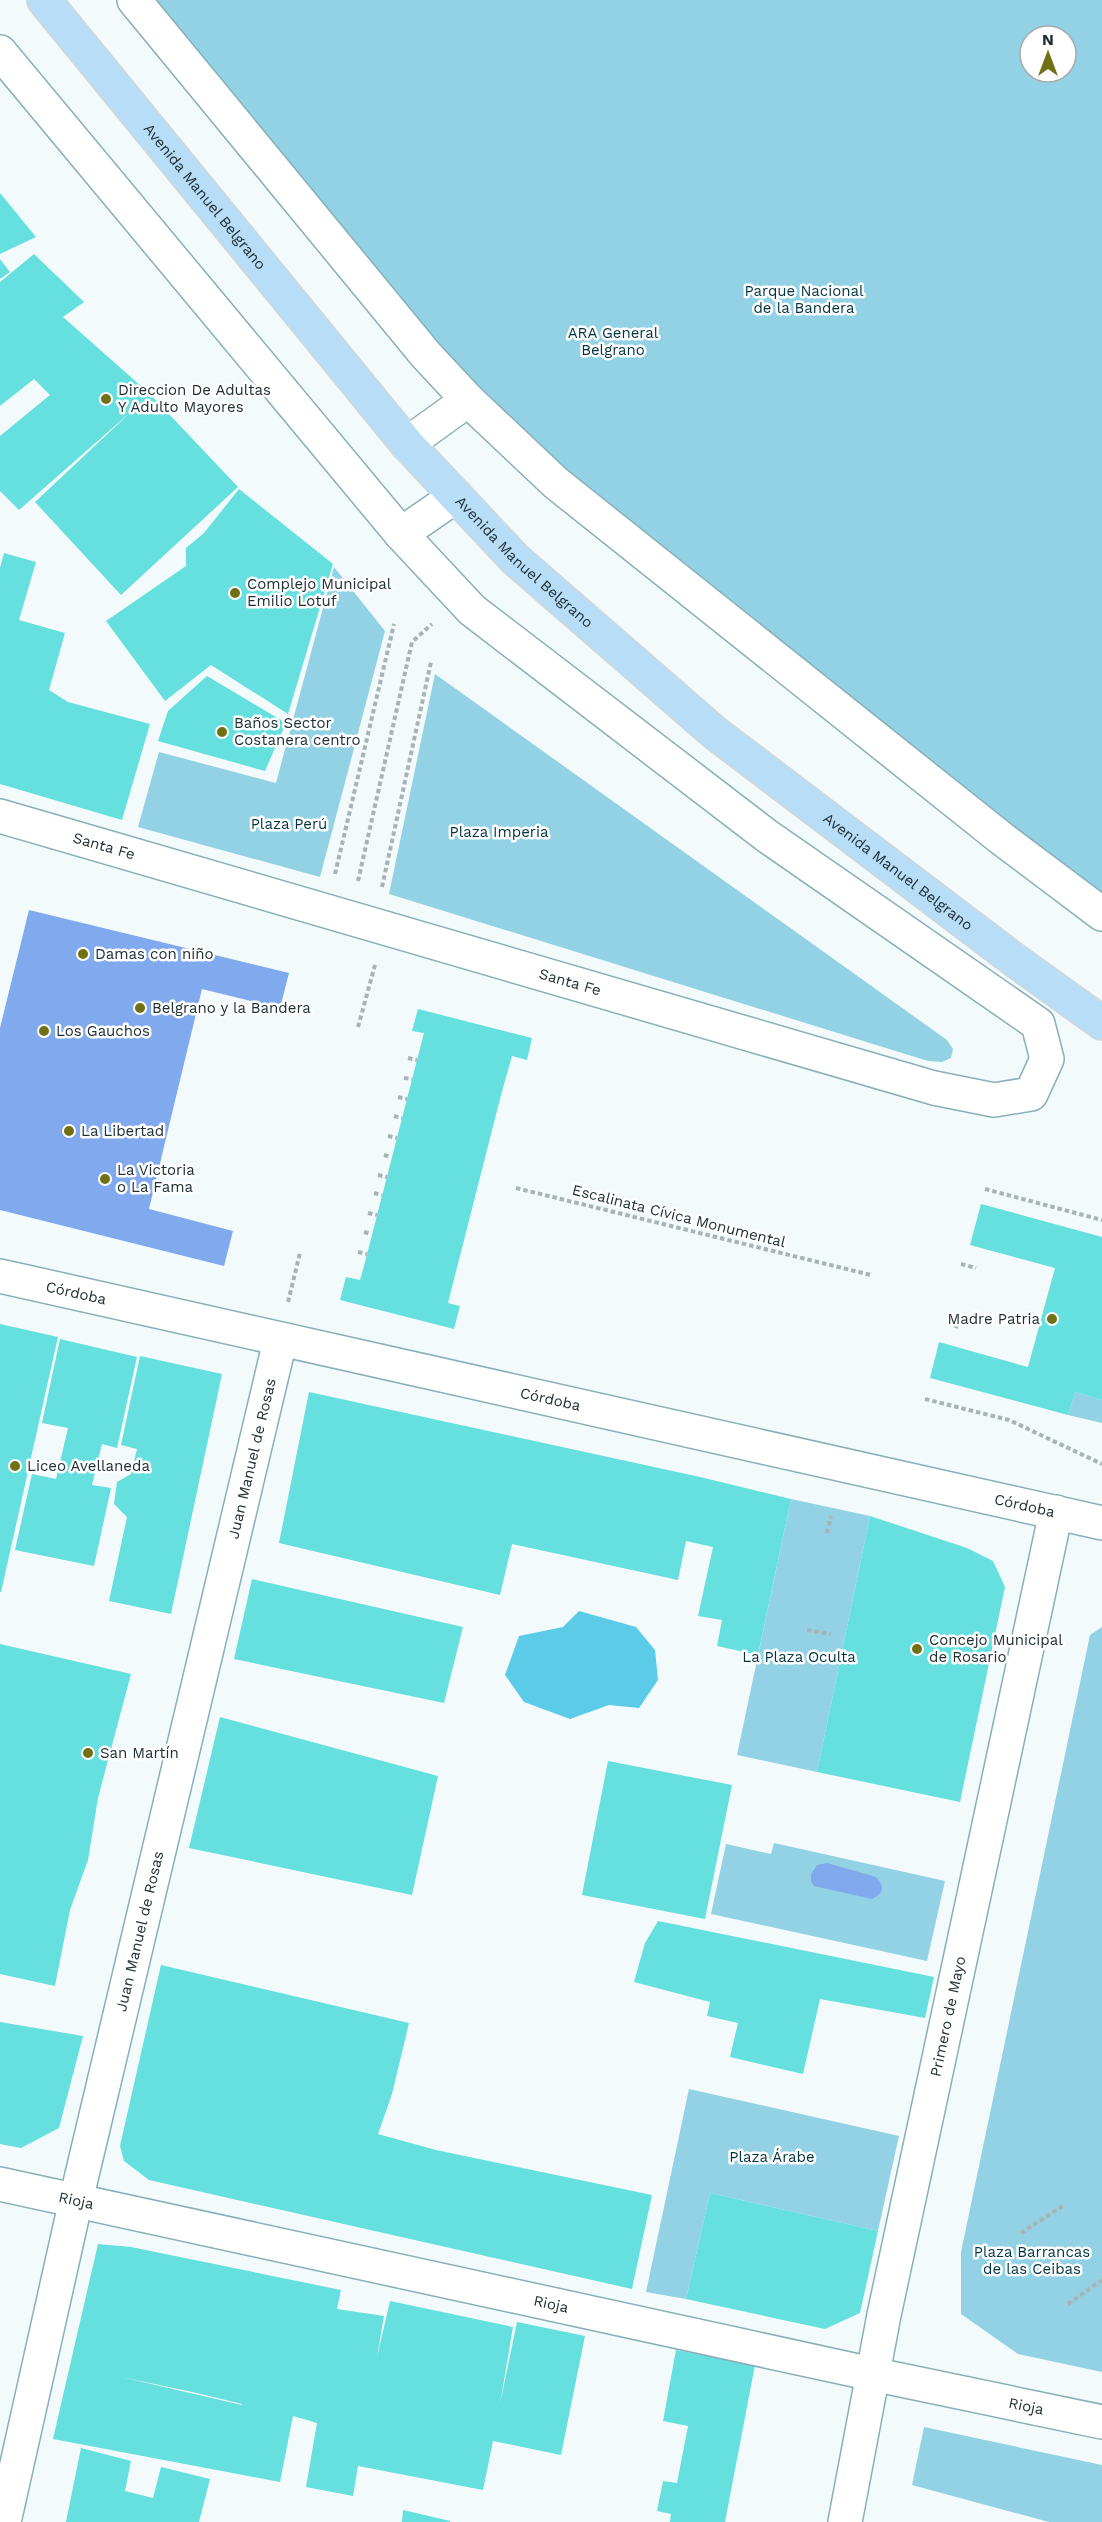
<svg xmlns="http://www.w3.org/2000/svg" width="1102" height="2522" font-family="'Work Sans',sans-serif">
<style>
.green{fill:#92d2e4;fill-rule:evenodd}
.forest{fill:#5ccbe8}
.water{fill:#81a9ed}
.building{fill:#66dfdf;fill-rule:evenodd}
.lines{fill:none;stroke-linecap:round;stroke-linejoin:round}
.street-casing{stroke:#88afba;stroke-width:36}
.primary-casing{stroke:#d2d6d7;stroke-width:36}
.path{stroke:#a8b3b6;stroke-width:4;stroke-dasharray:4.5 3;stroke-linecap:butt}
.street{stroke:#fff;stroke-width:33}
.primary{stroke:#b7ddf7;stroke-width:33}
.poi-dot{fill:#707014;stroke:#fff;stroke-width:2}
.labels{text-anchor:middle;stroke-width:5;stroke-linejoin:round;paint-order:stroke}
.street-label{font-size:15px;fill:#203035;stroke:#fff}
.park-label{font-size:15px;fill:#003541;stroke:#fff}
.poi-label{font-size:15px;fill:#203035;stroke:#fff;text-anchor:start}
</style>
<rect width="100%" height="100%" fill="#f2fafc"/>
<g class="green">
<path d="M 134,0 L 1102,0 L 1102,914 L 556,483 ZM 1030,36 L 1066,36 L 1066,72 L 1030,72 Z"/>
<polygon points="334,567 385,631 320,877 138,827 159,752 276,783"/>
<polygon points="435,674 947,1040 953,1049 951,1058 942,1062 928,1061 389,894"/>
<polygon points="1075,1392 1102,1400 1102,1423 1068,1415"/>
<polygon points="791,1499 870,1516 817,1772 737,1755"/>
<polygon points="1102,1627 1102,2372 1018,2354 961,2314 961,2252 1090,1635"/>
<polygon points="774,1843 945,1881 927,1961 711,1914 726,1844 771,1854"/>
<polygon points="689,2089 899,2136 878,2231 710,2193 686,2299 646,2292"/>
<polygon points="924,2427 1102,2465 1102,2522 1049,2522 912,2485"/>
</g>
<polygon class="forest" points="579,1611 636,1627 655,1650 658,1680 639,1708 609,1705 570,1719 524,1702 505,1675 519,1636 563,1627"/>
<g class="water">
<polygon points="29,910 289,973 280,1008 202,989 149,1209 233,1231 224,1266 0,1210 0,1028"/>
<path d="M 827,1863 L 876,1877 C 885,1887 884,1893 872,1899 L 814,1886 L 811,1881 L 811,1874 L 817,1865 Z"/>
</g>
<g class="building">
<polygon points="0,193 36,237 0,254"/>
<polygon points="34,254 84,302 63,317 150,394 238,487 121,595 35,502 133,410 19,510 0,491 0,436 50,395 34,379 0,406 0,282"/>
<polygon points="0,259 10,272 0,279"/>
<polygon points="239,489 333,564 288,714 211,665 165,701 106,621 186,566 186,548 204,533"/>
<polygon points="4,553 36,562 19,620 65,633 49,690 68,702 150,724 122,820 0,784 0,568"/>
<polygon points="207,676 286,723 265,771 158,741 168,711"/>
<polygon points="418,1009 532,1038 527,1060 512,1056 501,1095 448,1303 460,1306 454,1329 340,1300 346,1277 360,1280 364,1266 424,1033 412,1031"/>
<polygon points="981,1204 1102,1237 1102,1400 1075,1392 1068,1415 930,1378 939,1342 1028,1367 1055,1268 970,1245"/>
<polygon points="0,1324 58,1337 1,1592 0,1592"/>
<polygon points="60,1339 137,1357 117,1448 102,1444 92,1485 111,1488 94,1566 15,1550 32,1474 56,1479 68,1428 42,1423"/>
<polygon points="140,1356 222,1374 171,1614 109,1601 127,1517 114,1504 117,1482 131,1474 137,1449 121,1445"/>
<polygon points="309,1392 700,1477 791,1499 758,1655 717,1646 722,1620 698,1616 713,1547 686,1541 678,1580 512,1544 500,1595 279,1543"/>
<polygon points="870,1516 967,1548 993,1561 1005,1587 960,1802 817,1772"/>
<polygon points="252,1579 463,1627 444,1703 234,1659"/>
<polygon points="0,1644 131,1674 98,1798 88,1860 70,1910 55,1986 0,1974"/>
<polygon points="220,1717 438,1776 412,1895 189,1848"/>
<polygon points="608,1761 732,1785 705,1919 582,1895"/>
<polygon points="658,1921 934,1977 925,2018 820,1999 803,2074 730,2057 738,2023 707,2016 710,2002 634,1982 645,1943"/>
<polygon points="161,1965 409,2023 392,2094 378,2134 436,2150 652,2195 632,2289 149,2180 124,2161 120,2146"/>
<polygon points="0,2022 83,2036 59,2128 21,2148 0,2144"/>
<polygon points="710,2193 878,2231 860,2313 825,2329 686,2299"/>
<path d="M 98,2244 L 131,2247 L 341,2290 L 337,2309 L 384,2316 L 377,2357 L 390,2301 L 513,2327 L 500,2404 L 517,2322 L 585,2336 L 561,2455 L 493,2441 L 483,2490 L 358,2466 L 353,2496 L 306,2487 L 317,2423 L 293,2416 L 280,2482 L 53,2439 ZM 121,2377 L 197,2393 L 242,2404 L 242,2405 Z"/>
<polygon points="676,2350 755,2365 725,2522 670,2522 671,2514 657,2511 663,2481 677,2483 688,2426 663,2421"/>
<polygon points="81,2448 131,2461 125,2491 153,2498 161,2467 210,2479 199,2522 66,2522"/>
<polygon points="403,2510 450,2521 450,2522 402,2522"/>
</g>
<g class="lines">
<defs>
<g id="street">
<polyline points="134,0 426,355 468,400 556,483 1001,838 1102,914"/>
<polyline points="0,52 401,534 472,610 767,836 1038,1024 1047,1059 1031,1094 994,1100 934,1088 0,816"/>
<polyline points="407,444 468,400"/>
<polyline points="401,534 456,496"/>
<path id="s1" d="M 0,1276 L 1102,1523"/>
<path id="s2" d="M 0,2184 L 872,2374 L 1102,2422"/>
<path id="s3" d="M 4,2522 L 76,2200 L 280,1341"/>
<path id="s4" d="M 845,2522 L 884,2315 L 1056,1512"/>
</g>
<g id="primary">
<path id="s5" d="M 44,0 L 407,444 L 515,559 L 715,733 L 1013,959 L 1102,1023"/>
</g>
</defs>
<use href="#street" class="street-casing"/>
<use href="#primary" class="primary-casing"/>
<g class="path">
<polyline points="335,874 394,624"/>
<polyline points="358,881 412,642 432,624"/>
<polyline points="382,887 431,662"/>
<polyline points="358,1027 375,965"/>
<polyline points="408,1058 417,1060"/>
<polyline points="404,1078 412,1079"/>
<polyline points="398,1097 407,1099"/>
<polyline points="394,1116 402,1118"/>
<polyline points="388,1136 397,1138"/>
<polyline points="384,1155 391,1157"/>
<polyline points="378,1175 387,1177"/>
<polyline points="516,1188 871,1275"/>
<polyline points="985,1189 1102,1220"/>
<polyline points="374,1193 382,1195"/>
<polyline points="368,1213 377,1215"/>
<polyline points="364,1232 371,1234"/>
<polyline points="358,1252 367,1254"/>
<polyline points="961,1264 976,1268"/>
<polyline points="288,1302 300,1253"/>
<polyline points="947,1323 959,1327"/>
<polyline points="925,1399 1009,1420 1102,1464"/>
<polyline points="827,1533 831,1516"/>
<polyline points="807,1630 831,1634"/>
<polyline points="1021,2233 1064,2205"/>
<polyline points="1068,2304 1102,2280"/>
</g>
<use href="#street" class="street"/>
<use href="#primary" class="primary"/>
</g>
<g class="poi-dot">
<circle cx="106" cy="399" r="6"/>
<circle cx="235" cy="593" r="6"/>
<circle cx="222" cy="732" r="6"/>
<circle cx="83" cy="954" r="6"/>
<circle cx="140" cy="1008" r="6"/>
<circle cx="44" cy="1031" r="6"/>
<circle cx="69" cy="1131" r="6"/>
<circle cx="105" cy="1179" r="6"/>
<circle cx="1052" cy="1319" r="6"/>
<circle cx="15" cy="1466" r="6"/>
<circle cx="917" cy="1649" r="6"/>
<circle cx="88" cy="1753" r="6"/>
</g>
<g class="labels">
<g class="street-label">
<text dy="5" stroke="none"><textPath href="#s5" startOffset="254">Avenida Manuel Belgrano</textPath></text>
<text dy="5" stroke="none"><textPath href="#s5" startOffset="740">Avenida Manuel Belgrano</textPath></text>
<text transform="translate(104 846) rotate(16)" y="5">Santa Fe</text>
<text dy="5" stroke="none"><textPath href="#s5" startOffset="1226">Avenida Manuel Belgrano</textPath></text>
<text transform="translate(570 982) rotate(16)" y="5">Santa Fe</text>
<text transform="translate(679 1216) rotate(14)" y="5">Escalinata Cívica Monumental</text>
<text dy="5" stroke="none"><textPath href="#s1" startOffset="78">Córdoba</textPath></text>
<text dy="5" stroke="none"><textPath href="#s1" startOffset="564">Córdoba</textPath></text>
<text dy="5" stroke="none"><textPath href="#s3" startOffset="1092">Juan Manuel de Rosas</textPath></text>
<text dy="5" stroke="none"><textPath href="#s1" startOffset="1050">Córdoba</textPath></text>
<text dy="5" stroke="none"><textPath href="#s3" startOffset="606">Juan Manuel de Rosas</textPath></text>
<text dy="5" stroke="none"><textPath href="#s4" startOffset="516">Primero de Mayo</textPath></text>
<text dy="5" stroke="none"><textPath href="#s2" startOffset="78">Rioja</textPath></text>
<text dy="5" stroke="none"><textPath href="#s2" startOffset="564">Rioja</textPath></text>
<text dy="5" stroke="none"><textPath href="#s2" startOffset="1050">Rioja</textPath></text>
</g>
<g class="park-label">
<text x="804" y="296">Parque Nacional<tspan x="804" dy="17">de la Bandera</tspan></text>
<text x="613" y="338">ARA General<tspan x="613" dy="17">Belgrano</tspan></text>
<text x="289" y="829">Plaza Perú</text>
<text x="499" y="837">Plaza Imperia</text>
<text x="799" y="1662">La Plaza Oculta</text>
<text x="772" y="2162">Plaza Árabe</text>
<text x="1032" y="2257">Plaza Barrancas<tspan x="1032" dy="17">de las Ceibas</tspan></text>
</g>
<g class="poi-label">
<text x="118" y="395">Direccion De Adultas<tspan x="118" dy="17">Y Adulto Mayores</tspan></text>
<text x="247" y="589">Complejo Municipal<tspan x="247" dy="17">Emilio Lotuf</tspan></text>
<text x="234" y="728">Baños Sector<tspan x="234" dy="17">Costanera centro</tspan></text>
<text x="95" y="959">Damas con niño</text>
<text x="152" y="1013">Belgrano y la Bandera</text>
<text x="56" y="1036">Los Gauchos</text>
<text x="81" y="1136">La Libertad</text>
<text x="117" y="1175">La Victoria<tspan x="117" dy="17">o La Fama</tspan></text>
<text x="1040" y="1324" text-anchor="end">Madre Patria</text>
<text x="27" y="1471">Liceo Avellaneda</text>
<text x="929" y="1645">Concejo Municipal<tspan x="929" dy="17">de Rosario</tspan></text>
<text x="100" y="1758">San Martín</text>
</g>
</g>
<g transform="translate(1048 54)"><circle r="28" fill="#ffffff" stroke="#a6acae" stroke-width="1.5"/>
<path d="M0-4.5L10 22L0 15L-10 22Z" fill="#707014"/>
<text y="-9" font-size="16" font-weight="bold" text-anchor="middle" fill="#203035">N</text>
</g>
</svg>
